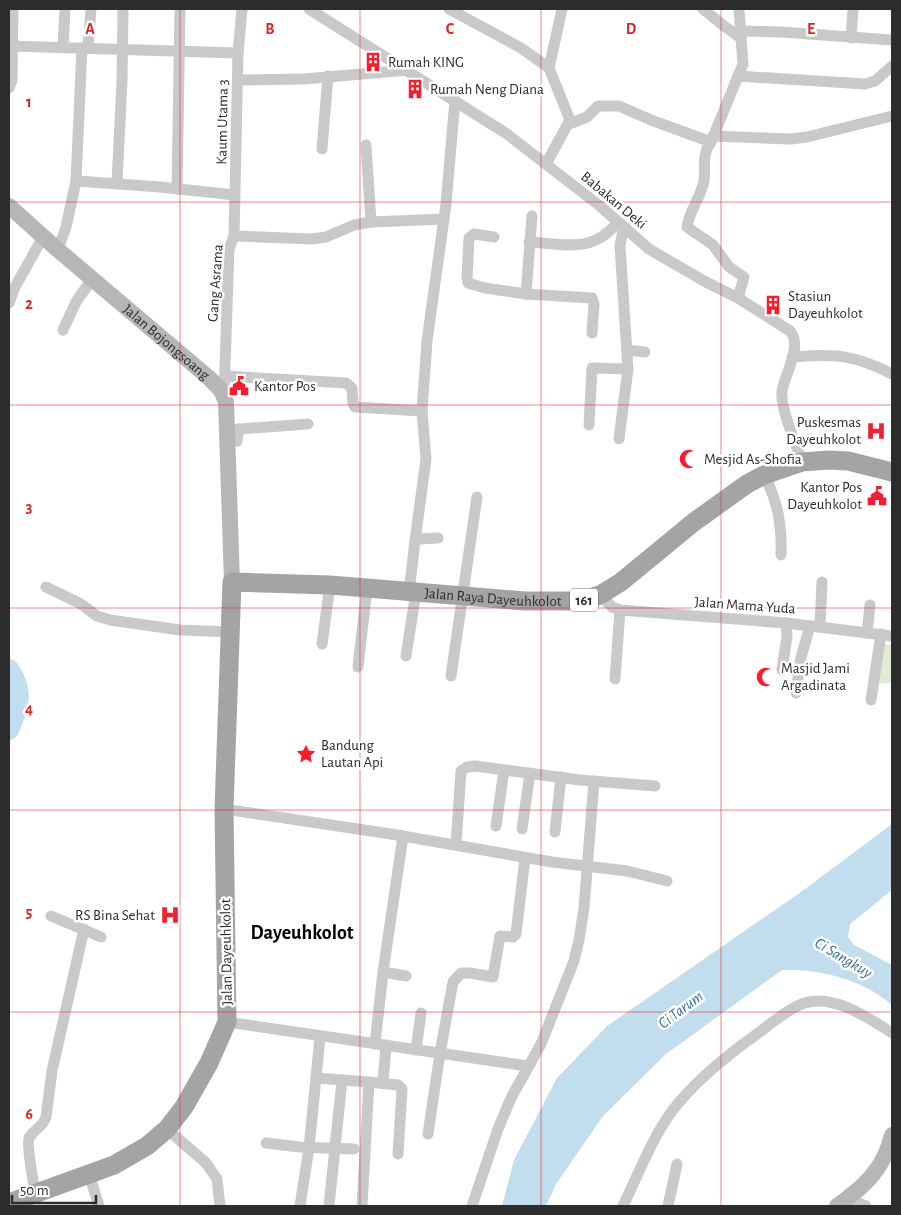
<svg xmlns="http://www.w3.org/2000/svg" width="901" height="1215" font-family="'Alegreya Sans',sans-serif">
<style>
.green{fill:#e2ebd8}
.water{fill:#c2dded}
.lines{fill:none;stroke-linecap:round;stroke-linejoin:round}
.river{stroke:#c2dded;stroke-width:20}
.street{stroke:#c9c9c9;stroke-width:11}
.secondary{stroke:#b6b6b6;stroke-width:16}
.primary{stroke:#a4a4a4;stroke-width:19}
.grid{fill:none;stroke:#d62828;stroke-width:1;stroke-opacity:0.55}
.labels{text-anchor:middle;stroke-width:5;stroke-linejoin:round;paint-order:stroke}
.shield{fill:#fff;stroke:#6b6b6b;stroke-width:1}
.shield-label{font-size:14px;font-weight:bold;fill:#2c2c2c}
.poi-label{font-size:15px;fill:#2c2c2c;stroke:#fff;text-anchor:start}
.street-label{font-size:15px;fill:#2c2c2c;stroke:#fff}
.water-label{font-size:16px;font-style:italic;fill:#346f94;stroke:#fff}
.district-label{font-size:20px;font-weight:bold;fill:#000;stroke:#fff}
.grid-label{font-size:16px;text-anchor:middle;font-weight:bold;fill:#d62828;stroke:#fff;stroke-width:5;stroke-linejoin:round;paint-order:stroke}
</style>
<rect width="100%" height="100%" fill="#fff"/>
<polygon class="green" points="883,644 892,645 892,683 879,683"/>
<path class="water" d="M 892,824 L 892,890 L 850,924 L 848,937 L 854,945 L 892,965 L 892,1005 C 862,979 821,969 782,970 L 666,1054 L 603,1116 L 556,1184 L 546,1206 L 502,1206 L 514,1160 L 557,1078 L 607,1026 L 801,892 Z"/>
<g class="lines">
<path class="river" d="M 9,669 C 25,692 19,707 9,730"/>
<g class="street">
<path d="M 309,9 L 507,134 L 600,206 L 649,249 L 704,281 L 738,298 L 790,331 C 803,346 785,373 782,391 C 780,408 796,444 802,462"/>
<polyline points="449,9 521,48 549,68 570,120 546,164"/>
<polyline points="703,9 724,26 741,38"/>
<polyline points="740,31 781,32 892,40"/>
<polyline points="851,38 853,9"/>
<polyline points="9,46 238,53"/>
<polyline points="63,47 65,9"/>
<polyline points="88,48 91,9"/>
<polyline points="549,68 562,9"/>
<polyline points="738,76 865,84 875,81 892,66"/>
<polyline points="238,80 304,79 408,70"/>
<polyline points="9,88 12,80 13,9"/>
<polyline points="569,124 587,117 598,106 619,106 651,120 711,142"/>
<polyline points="713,136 791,139 807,137 892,116"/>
<polyline points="366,145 371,222"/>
<polyline points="322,149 328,76"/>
<polyline points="76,181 160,187 235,195"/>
<polyline points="117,183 122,81 123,9"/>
<polyline points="177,189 180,9"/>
<polyline points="234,236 311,239 326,237 354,225 371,222 444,219"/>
<polyline points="494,237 474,234 469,238 467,278 468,283 485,288 526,294 592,298 594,304 592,333"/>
<path d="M 529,242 C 565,244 592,254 618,222"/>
<polyline points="58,250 66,227 76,181 82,48"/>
<polyline points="526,294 532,216"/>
<path d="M 738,298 L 744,277 L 729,267 L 713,245 L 687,227 C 689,211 701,197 704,181 C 706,167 701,155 711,142 L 743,64 L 739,9"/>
<polyline points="9,303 15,287 43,237"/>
<polyline points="63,330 76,302 92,279"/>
<polyline points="627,350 645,352"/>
<path d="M 792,357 C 833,353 855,355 892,374"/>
<polyline points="225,376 346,383 352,388 353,404 355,407 422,411 426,459 415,541"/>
<polyline points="224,395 229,249 234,236 238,53 242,9"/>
<polyline points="422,411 427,341 446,204 455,100"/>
<polyline points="589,425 592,368 628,369"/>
<polyline points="227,430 308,424"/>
<polyline points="619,439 628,369 620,246 622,235 625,228"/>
<polyline points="226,442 237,441 239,429"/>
<path d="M 764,475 C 778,501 782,526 781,555"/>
<polyline points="46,587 81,604 97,616 110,620 180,630 231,632"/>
<polyline points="409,592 415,541 419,539 438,538"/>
<polyline points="600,595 612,607 620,610 786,623 892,636"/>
<polyline points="820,627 822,582"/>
<polyline points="867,633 870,605"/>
<polyline points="322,644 330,585"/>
<polyline points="406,656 416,592"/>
<polyline points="358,667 367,588"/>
<polyline points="782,670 787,636 786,623"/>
<polyline points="451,676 477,497"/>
<polyline points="615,679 620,610"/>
<polyline points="796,693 801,657 810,626"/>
<polyline points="871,700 881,634"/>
<polyline points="224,809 391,834 552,862 627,871 667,881"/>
<polyline points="496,826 504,770"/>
<polyline points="522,829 530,773"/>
<polyline points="555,832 561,777"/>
<polyline points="456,845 461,771 467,767 475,766 580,780 655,786"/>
<polyline points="51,916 101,937"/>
<polyline points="383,972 406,976"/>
<polyline points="227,1022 528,1066"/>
<polyline points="375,1044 383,972 403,836"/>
<polyline points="416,1050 421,1013"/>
<polyline points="317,1078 342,1080 329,1206"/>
<polyline points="342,1080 369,1082 362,1206"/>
<polyline points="369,1082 398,1085 402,1089 398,1154"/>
<polyline points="383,1083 386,1045"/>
<polyline points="167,1129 206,1163 217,1179 220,1206"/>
<polyline points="428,1134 440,1053 453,982 461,973 470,973 493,977 500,936 513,937 516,934 525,858"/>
<polyline points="266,1143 300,1147 354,1149"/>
<polyline points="89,1174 99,1206"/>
<path d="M 35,1193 C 34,1183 26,1146 29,1138 C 33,1130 43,1127 46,1117 L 52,1071 L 84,929"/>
<polyline points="847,1199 866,1206"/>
<polyline points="300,1206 309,1148 320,1037"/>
<polyline points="472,1206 498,1129 511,1098 541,1044 574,961 579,940 584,908 594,781"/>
<path d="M 623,1206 C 638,1175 652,1138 672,1111 C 695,1081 726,1056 757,1034 C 769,1025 790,1007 805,1003 C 834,994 869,1018 892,1033"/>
<polyline points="668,1206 677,1164"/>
</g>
<g class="secondary">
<path id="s1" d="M 9,206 L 58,250 L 208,377 L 221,390 L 226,402 L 232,582"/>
<path d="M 837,1206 C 864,1187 884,1169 892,1135"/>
</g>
<path class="primary" id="s2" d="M 9,1203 L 114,1165 L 147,1146 L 167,1129 L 184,1107 L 209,1063 L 227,1022 L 224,809 L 232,582 L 330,585 L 525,601 L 579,601 L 600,595 L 621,582 L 694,522 L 747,484 L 764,475 L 802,462 L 829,460 L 848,461 L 892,472"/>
</g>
<path class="grid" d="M 180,9 L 180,1206M 360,9 L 360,1206M 541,9 L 541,1206M 721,9 L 721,1206M 9,202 L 892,202M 9,405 L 892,405M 9,608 L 892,608M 9,810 L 892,810M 9,1012 L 892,1012"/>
<defs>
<symbol id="building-bare" viewBox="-9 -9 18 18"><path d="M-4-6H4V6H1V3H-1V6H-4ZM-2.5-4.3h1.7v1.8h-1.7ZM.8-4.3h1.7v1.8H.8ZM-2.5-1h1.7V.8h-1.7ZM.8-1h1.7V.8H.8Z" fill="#f31e2e" stroke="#fff" stroke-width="2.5" paint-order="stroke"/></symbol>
<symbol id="civic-bare" viewBox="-9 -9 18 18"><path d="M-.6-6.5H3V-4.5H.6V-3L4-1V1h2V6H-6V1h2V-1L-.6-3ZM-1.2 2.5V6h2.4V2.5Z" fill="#f31e2e" stroke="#fff" stroke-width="2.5" paint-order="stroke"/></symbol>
<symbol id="hospital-bare" viewBox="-9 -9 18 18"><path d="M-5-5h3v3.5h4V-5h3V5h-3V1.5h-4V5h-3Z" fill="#f31e2e" stroke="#fff" stroke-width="2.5" paint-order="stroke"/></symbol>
<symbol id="mosque-bare" viewBox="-9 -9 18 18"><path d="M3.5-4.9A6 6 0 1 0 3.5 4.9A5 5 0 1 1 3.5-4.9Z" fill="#f31e2e" stroke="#fff" stroke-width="2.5" paint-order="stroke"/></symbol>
<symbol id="sight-bare" viewBox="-9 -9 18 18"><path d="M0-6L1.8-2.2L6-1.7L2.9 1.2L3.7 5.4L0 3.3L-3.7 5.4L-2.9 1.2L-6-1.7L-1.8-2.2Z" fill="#f31e2e" stroke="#fff" stroke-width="2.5" paint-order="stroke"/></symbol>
</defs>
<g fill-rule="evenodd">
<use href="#building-bare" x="359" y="48" width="28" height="28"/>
<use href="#building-bare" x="401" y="75" width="28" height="28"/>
<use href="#building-bare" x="759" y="291" width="28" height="28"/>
<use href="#civic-bare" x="225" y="372" width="28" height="28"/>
<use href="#hospital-bare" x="862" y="417" width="28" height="28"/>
<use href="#mosque-bare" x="675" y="445" width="28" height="28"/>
<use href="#civic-bare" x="863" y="482" width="28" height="28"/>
<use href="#mosque-bare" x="752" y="663" width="28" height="28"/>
<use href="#sight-bare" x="292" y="740" width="28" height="28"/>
<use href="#hospital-bare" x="156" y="901" width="28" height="28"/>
</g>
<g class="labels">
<rect class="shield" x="570" y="588.5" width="28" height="23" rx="4"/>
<g class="shield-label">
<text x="584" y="605">161</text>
</g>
<g class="poi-label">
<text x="388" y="67">Rumah KING</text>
<text x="430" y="94">Rumah Neng Diana</text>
<text x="788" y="301">Stasiun<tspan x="788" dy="17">Dayeuhkolot</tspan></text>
<text x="254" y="391">Kantor Pos</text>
<text x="861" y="427" text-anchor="end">Puskesmas<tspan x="861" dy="17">Dayeuhkolot</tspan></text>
<text x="704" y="464">Mesjid As-Shofia</text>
<text x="862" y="492" text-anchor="end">Kantor Pos<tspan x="862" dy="17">Dayeuhkolot</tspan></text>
<text x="781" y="673">Masjid Jami<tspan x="781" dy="17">Argadinata</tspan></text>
<text x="321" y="750">Bandung<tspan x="321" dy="17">Lautan Api</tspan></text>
<text x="155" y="920" text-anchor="end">RS Bina Sehat</text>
</g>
<g class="street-label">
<text transform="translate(222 122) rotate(-89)" y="5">Kaum Utama 3</text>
<text transform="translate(614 200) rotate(40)" y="5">Babakan Deki</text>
<text transform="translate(215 283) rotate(-86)" y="5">Gang Asrama</text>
<text dy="5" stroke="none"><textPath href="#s1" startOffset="208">Jalan Bojongsoang</textPath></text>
<text dy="5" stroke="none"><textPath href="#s2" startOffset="1001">Jalan Raya Dayeuhkolot</textPath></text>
<text transform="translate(745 605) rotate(4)" y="5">Jalan Mama Yuda</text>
<text transform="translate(226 952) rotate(-91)" y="5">Jalan Dayeuhkolot</text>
</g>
<g class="water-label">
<text transform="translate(844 957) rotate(31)" y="6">Ci Sangkuy</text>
<text transform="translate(680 1009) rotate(-37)" y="6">Ci Tarum</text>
</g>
<g class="district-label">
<text x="302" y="939">Dayeuhkolot</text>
</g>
</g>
<g class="grid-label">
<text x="90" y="34">A</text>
<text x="270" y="34">B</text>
<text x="450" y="34">C</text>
<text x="631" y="34">D</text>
<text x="811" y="34">E</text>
<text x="29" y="107">1</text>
<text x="29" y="309">2</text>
<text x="29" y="512">3</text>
<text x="29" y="714">4</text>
<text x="29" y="917">5</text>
<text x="29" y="1119">6</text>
</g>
<rect width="901" height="1215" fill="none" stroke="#2c2c2c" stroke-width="20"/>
<path d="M12 1195v8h84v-8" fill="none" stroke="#2c2c2c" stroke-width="2.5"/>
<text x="20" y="1195" font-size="15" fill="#2c2c2c" stroke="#ffffff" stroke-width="4" paint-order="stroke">50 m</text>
</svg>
